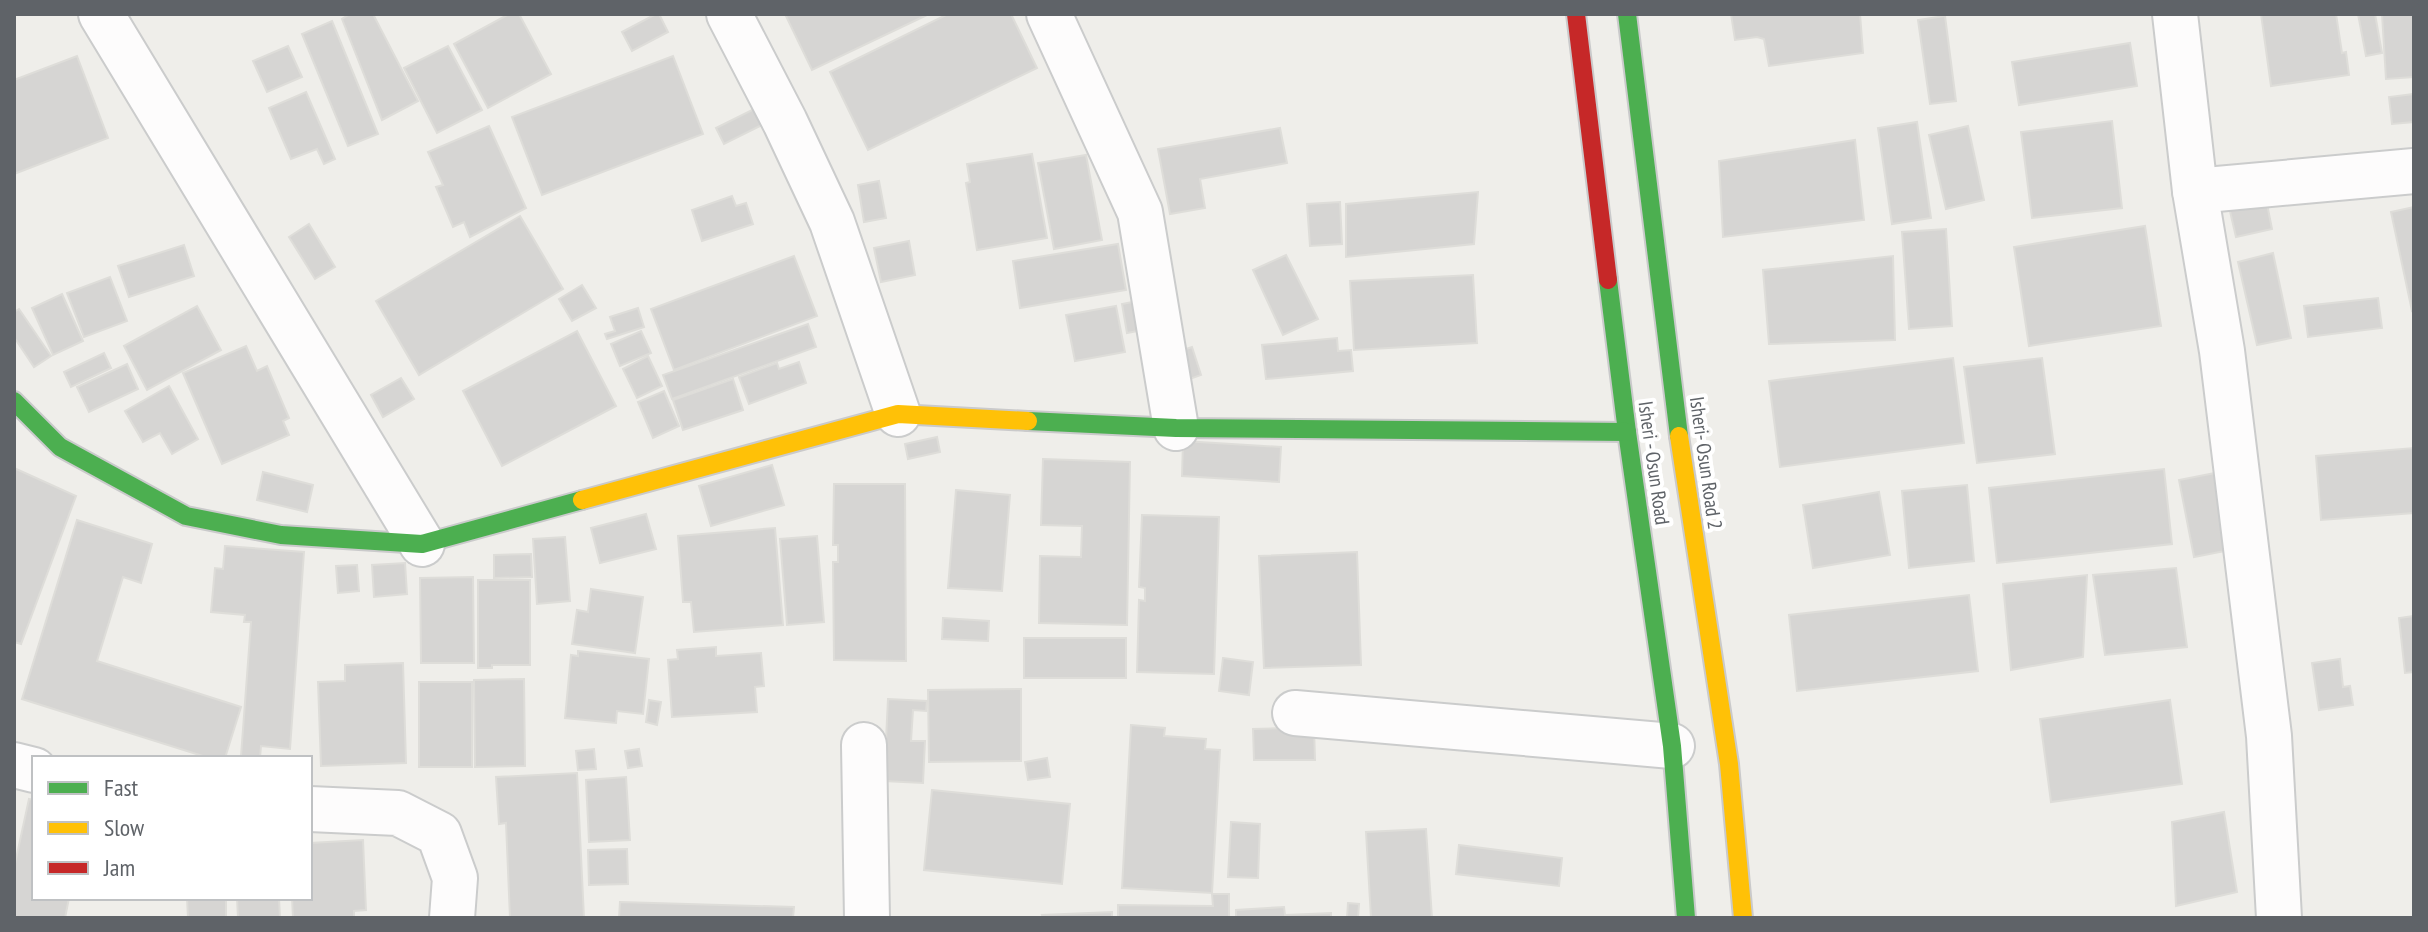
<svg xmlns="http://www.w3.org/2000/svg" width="2428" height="932" font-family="'PT Sans Narrow',sans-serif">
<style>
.building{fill:#d6d5d3;stroke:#deddd9;stroke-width:2}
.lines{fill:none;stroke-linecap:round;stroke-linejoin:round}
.street-casing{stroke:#cbcccc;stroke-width:48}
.fast-casing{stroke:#cacacb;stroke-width:22}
.slow-casing{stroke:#cacacb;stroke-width:22}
.jam-casing{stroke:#cacacb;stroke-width:22}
.street{stroke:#fdfcfc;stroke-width:44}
.fast{stroke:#4caf50;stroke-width:18}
.slow{stroke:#ffc107;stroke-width:18}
.jam{stroke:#c62828;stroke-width:18}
.labels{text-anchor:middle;stroke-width:8;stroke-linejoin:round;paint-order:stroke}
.street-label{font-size:20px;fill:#5f6368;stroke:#fff}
</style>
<rect width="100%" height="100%" fill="#efeeea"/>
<g class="building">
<polygon points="350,14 373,14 418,101 382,120 342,19"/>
<polygon points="509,14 519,14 551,74 488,108 454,44"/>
<polygon points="656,14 659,14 668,32 632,51 622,32"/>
<polygon points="785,14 929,14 812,70"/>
<polygon points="948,14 1011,14 1037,68 868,150 830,72"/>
<polygon points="1731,14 1860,14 1863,53 1769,66 1764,39 1757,37 1735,40"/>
<polygon points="2261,14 2336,14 2342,53 2346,52 2349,75 2271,86"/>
<polygon points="2358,14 2375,14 2382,53 2366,56"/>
<polygon points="2382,14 2414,14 2414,77 2386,79"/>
<polygon points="1945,16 1956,101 1930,104 1918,20"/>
<polygon points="332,21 378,134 348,146 302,34"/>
<polygon points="2130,43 2137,86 2019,105 2012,62"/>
<polygon points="288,46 302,77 267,92 253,61"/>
<polygon points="448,46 482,110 437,133 404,68"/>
<polygon points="77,56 108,138 14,174 14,80"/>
<polygon points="673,56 703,134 542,195 512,117"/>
<polygon points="306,92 335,159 324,164 317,149 291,159 269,108"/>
<polygon points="2414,94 2414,122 2392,124 2389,97"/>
<polygon points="754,109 762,125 724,144 716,128"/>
<polygon points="2112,121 2122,208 2032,218 2021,132"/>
<polygon points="1917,122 1931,218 1892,224 1878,128"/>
<polygon points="489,126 526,208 470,237 464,222 453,227 436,187 443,185 428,152"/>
<polygon points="1968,126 1984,200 1946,209 1929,135"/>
<polygon points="1280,128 1287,163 1200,179 1205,208 1170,214 1158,149"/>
<polygon points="1855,140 1864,220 1723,237 1719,161"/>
<polygon points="1032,154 1047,238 977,250 966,183 970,182 967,164"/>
<polygon points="1086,155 1102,240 1054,249 1038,163"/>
<polygon points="879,181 886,218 864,222 858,185"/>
<polygon points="1478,192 1474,244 1346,257 1346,204"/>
<polygon points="732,196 736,206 746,203 753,224 702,241 692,210"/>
<polygon points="2266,199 2272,229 2236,237 2229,207"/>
<polygon points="1340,202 1342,244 1310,246 1307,204"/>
<polygon points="2414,207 2414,310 2412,311 2391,212"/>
<polygon points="520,216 563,289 419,375 376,301"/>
<polygon points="309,224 335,267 315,279 289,237"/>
<polygon points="2145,226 2161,326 2029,346 2014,247"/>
<polygon points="1946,229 1952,326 1909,329 1902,232"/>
<polygon points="909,241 915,275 881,282 874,248"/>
<polygon points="1118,244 1126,290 1020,308 1013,261"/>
<polygon points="184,245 194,276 129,297 118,266"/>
<polygon points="2273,253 2291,338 2257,345 2238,262"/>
<polygon points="1286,255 1318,319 1283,335 1253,270"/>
<polygon points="794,256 817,316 674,370 651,309"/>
<polygon points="1893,256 1895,340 1769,344 1763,270"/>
<polygon points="1473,275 1477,343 1354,350 1350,281"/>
<polygon points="110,277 127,321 84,337 67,293"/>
<polygon points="582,285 596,308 572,321 559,299"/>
<polygon points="62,294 83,341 53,355 32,308"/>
<polygon points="2378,298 2382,328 2308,337 2304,306"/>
<polygon points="1148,299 1153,328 1127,333 1122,304"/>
<polygon points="197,306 221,350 147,390 124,346"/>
<polygon points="1116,306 1125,352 1075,361 1066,315"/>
<polygon points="638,308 644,327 607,339 605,334 615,331 610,317"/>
<polygon points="19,309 51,356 34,367 14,337 14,312"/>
<polygon points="808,324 816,347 672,399 663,375"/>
<polygon points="577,331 616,406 502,466 463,391"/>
<polygon points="641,331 651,353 620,366 611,344"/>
<polygon points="1337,338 1338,351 1351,350 1353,371 1266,379 1262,345"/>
<polygon points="246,346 257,371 267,366 289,418 283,421 289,435 222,464 183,373"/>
<polygon points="1192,347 1201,375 1187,380 1177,352"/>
<polygon points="104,353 111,368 71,387 64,372"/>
<polygon points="648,356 662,386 637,398 623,369"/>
<polygon points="1953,358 1964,443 1780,467 1769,381"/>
<polygon points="2042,358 2055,454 1977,463 1964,367"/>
<polygon points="799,362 806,383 749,404 739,377 777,363 779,369"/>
<polygon points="127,364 138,389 89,412 77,387"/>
<polygon points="401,378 414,399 383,417 371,395"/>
<polygon points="733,379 743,410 683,430 673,400"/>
<polygon points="169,386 198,439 172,454 160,433 143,442 125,411"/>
<polygon points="664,391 679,426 653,438 638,402"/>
<polygon points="937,437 940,452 908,459 905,444"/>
<polygon points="1183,441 1281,447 1279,482 1182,476"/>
<polygon points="2414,448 2414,513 2321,520 2316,456"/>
<polygon points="1043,459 1130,462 1127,625 1039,623 1040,556 1081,557 1082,526 1041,525"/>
<polygon points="772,465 784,505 711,526 699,486"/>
<polygon points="14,468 76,496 21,644 14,642"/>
<polygon points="2164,469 2172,544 1997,563 1989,488"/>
<polygon points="263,472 313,485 307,512 257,500"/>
<polygon points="2215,473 2230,550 2194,557 2179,480"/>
<polygon points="834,484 905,484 906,661 834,660 833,562 838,562 838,545 833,545"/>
<polygon points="1967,485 1974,561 1909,568 1902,491"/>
<polygon points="956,490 1010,495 1002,591 948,588"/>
<polygon points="1879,492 1890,555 1813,568 1803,505"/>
<polygon points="646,514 656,549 600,563 591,528"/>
<polygon points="1142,515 1219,517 1214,674 1137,672 1139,600 1145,601 1145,588 1139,587"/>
<polygon points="77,520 152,544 141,583 123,577 97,661 241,707 225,758 209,758 22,699"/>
<polygon points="775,528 783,625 694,632 691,602 683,602 678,536"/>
<polygon points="817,536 824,622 787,625 780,539"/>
<polygon points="565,537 570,601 537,604 533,539"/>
<polygon points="225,546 304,552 290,749 261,746 260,758 241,756 251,622 244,622 245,615 211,612 215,568 223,569"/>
<polygon points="1357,552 1361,665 1264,668 1259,556"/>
<polygon points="531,554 532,577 494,578 494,555"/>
<polygon points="405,563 407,594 374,597 372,565"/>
<polygon points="357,565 359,591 338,593 336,566"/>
<polygon points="2176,568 2187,647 2105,655 2093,575"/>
<polygon points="2087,575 2083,657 2011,670 2003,584"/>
<polygon points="473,577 474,663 421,663 420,578"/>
<polygon points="478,580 530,580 530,665 492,665 492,668 478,668"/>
<polygon points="591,589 643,597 635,653 572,644 577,610 588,612"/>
<polygon points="1969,595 1978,671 1797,691 1789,615"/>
<polygon points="2414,616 2414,672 2405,673 2399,618"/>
<polygon points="943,618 989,621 988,641 942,639"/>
<rect x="1024" y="638" width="102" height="40"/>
<polygon points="716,647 716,656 761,653 764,686 755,687 757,712 672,717 668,660 678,659 677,650"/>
<polygon points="578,651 649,659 643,714 617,711 616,723 565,718 571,655 578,656"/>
<polygon points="1223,658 1253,662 1249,695 1219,691"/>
<polygon points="2340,659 2343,687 2350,686 2353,705 2319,710 2312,663"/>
<polygon points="403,663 406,763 321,766 318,682 345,681 345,665"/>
<polygon points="524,679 525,766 475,767 474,680"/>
<rect x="419" y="682" width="53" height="85"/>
<polygon points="1021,689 1021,761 929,762 928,690"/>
<polygon points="888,699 927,701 926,711 913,710 911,741 925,741 923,783 884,781"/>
<polygon points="649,700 661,702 657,725 646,722"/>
<polygon points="2170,700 2182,784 2051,802 2040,719"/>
<polygon points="1131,725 1165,728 1164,736 1206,739 1205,749 1220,750 1212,893 1122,888"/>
<polygon points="1314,727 1315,760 1254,760 1253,729"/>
<polygon points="594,749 596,769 578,770 576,751"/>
<polygon points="639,749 642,766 628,768 625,751"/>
<polygon points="1047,758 1050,777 1028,780 1025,762"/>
<polygon points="577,773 584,918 510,918 506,823 499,824 496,777"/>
<polygon points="626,777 630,840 589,842 586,780"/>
<polygon points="932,790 1070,804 1062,884 924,870"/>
<polygon points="29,799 34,800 34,898 69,898 65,918 14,918 14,868"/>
<polygon points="2224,812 2237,892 2176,906 2172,822"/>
<polygon points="1231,822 1260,824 1258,878 1228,877"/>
<polygon points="1426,829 1432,918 1371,918 1366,832"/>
<polygon points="363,840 366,910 354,911 354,918 293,918 292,898 310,898 310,843"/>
<polygon points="1459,845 1562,858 1559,886 1456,874"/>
<polygon points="627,849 628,884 589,885 588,850"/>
<polygon points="1212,894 1229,894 1229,918 1118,918 1118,905 1213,906"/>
<polygon points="187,898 226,898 226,918 188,918"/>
<polygon points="237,898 279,898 280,918 238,918"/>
<polygon points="620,902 794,907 793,918 619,918"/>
<polygon points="1348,903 1359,904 1358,918 1347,918"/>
<polygon points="1284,907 1285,915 1331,913 1331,918 1236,918 1236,910"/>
<polygon points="1112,912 1112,918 1043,918 1042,915"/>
</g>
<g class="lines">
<defs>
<g id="street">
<polyline points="101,14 422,544"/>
<polyline points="729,14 785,122 832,222 898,414"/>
<polyline points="1049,14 1140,212 1176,428"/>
<polyline points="2175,14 2195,191 2222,351 2269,736 2279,918"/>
<polyline points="2195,191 2414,171"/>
<polyline points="1295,713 1672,746"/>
<polyline points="864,745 867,918"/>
<polyline points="14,765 34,770"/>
<polyline points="310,809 398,813 439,834 455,878 452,918"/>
</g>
<g id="fast">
<polyline points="1627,14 1679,436"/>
<polyline points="1608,280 1627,432 1672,746 1686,918"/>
<polyline points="14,401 60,447 186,516 281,535 422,544 582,500"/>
<polyline points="1028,421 1176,428 1627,432"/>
</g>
<g id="slow">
<polyline points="1679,436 1729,764 1743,918"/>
<polyline points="582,500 898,414 1028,421"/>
</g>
<polyline id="jam" points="1576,14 1608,280"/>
</defs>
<use href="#street" class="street-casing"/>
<use href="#fast" class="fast-casing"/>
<use href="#slow" class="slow-casing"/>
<use href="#jam" class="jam-casing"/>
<use href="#street" class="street"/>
<use href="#fast" class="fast"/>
<use href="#slow" class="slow"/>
<use href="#jam" class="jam"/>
</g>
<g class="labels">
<g class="street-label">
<text transform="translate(1654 463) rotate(82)" y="7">Isheri - Osun Road</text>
<text transform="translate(1706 463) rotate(82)" y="7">Isheri- Osun Road 2</text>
</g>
</g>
<rect width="2428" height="932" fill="none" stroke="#5f6368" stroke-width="32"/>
<rect x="32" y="756" width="280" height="144" fill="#ffffff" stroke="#bfc1c3" stroke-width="2"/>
<rect x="48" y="782" width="40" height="12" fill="#4caf50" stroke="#bfc1c3" stroke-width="2"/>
<text x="104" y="796" font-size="24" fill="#5f6368">Fast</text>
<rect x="48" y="822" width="40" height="12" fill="#ffc107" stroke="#bfc1c3" stroke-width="2"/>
<text x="104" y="836" font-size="24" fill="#5f6368">Slow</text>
<rect x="48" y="862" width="40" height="12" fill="#c62828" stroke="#bfc1c3" stroke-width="2"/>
<text x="104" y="876" font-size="24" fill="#5f6368">Jam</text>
</svg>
